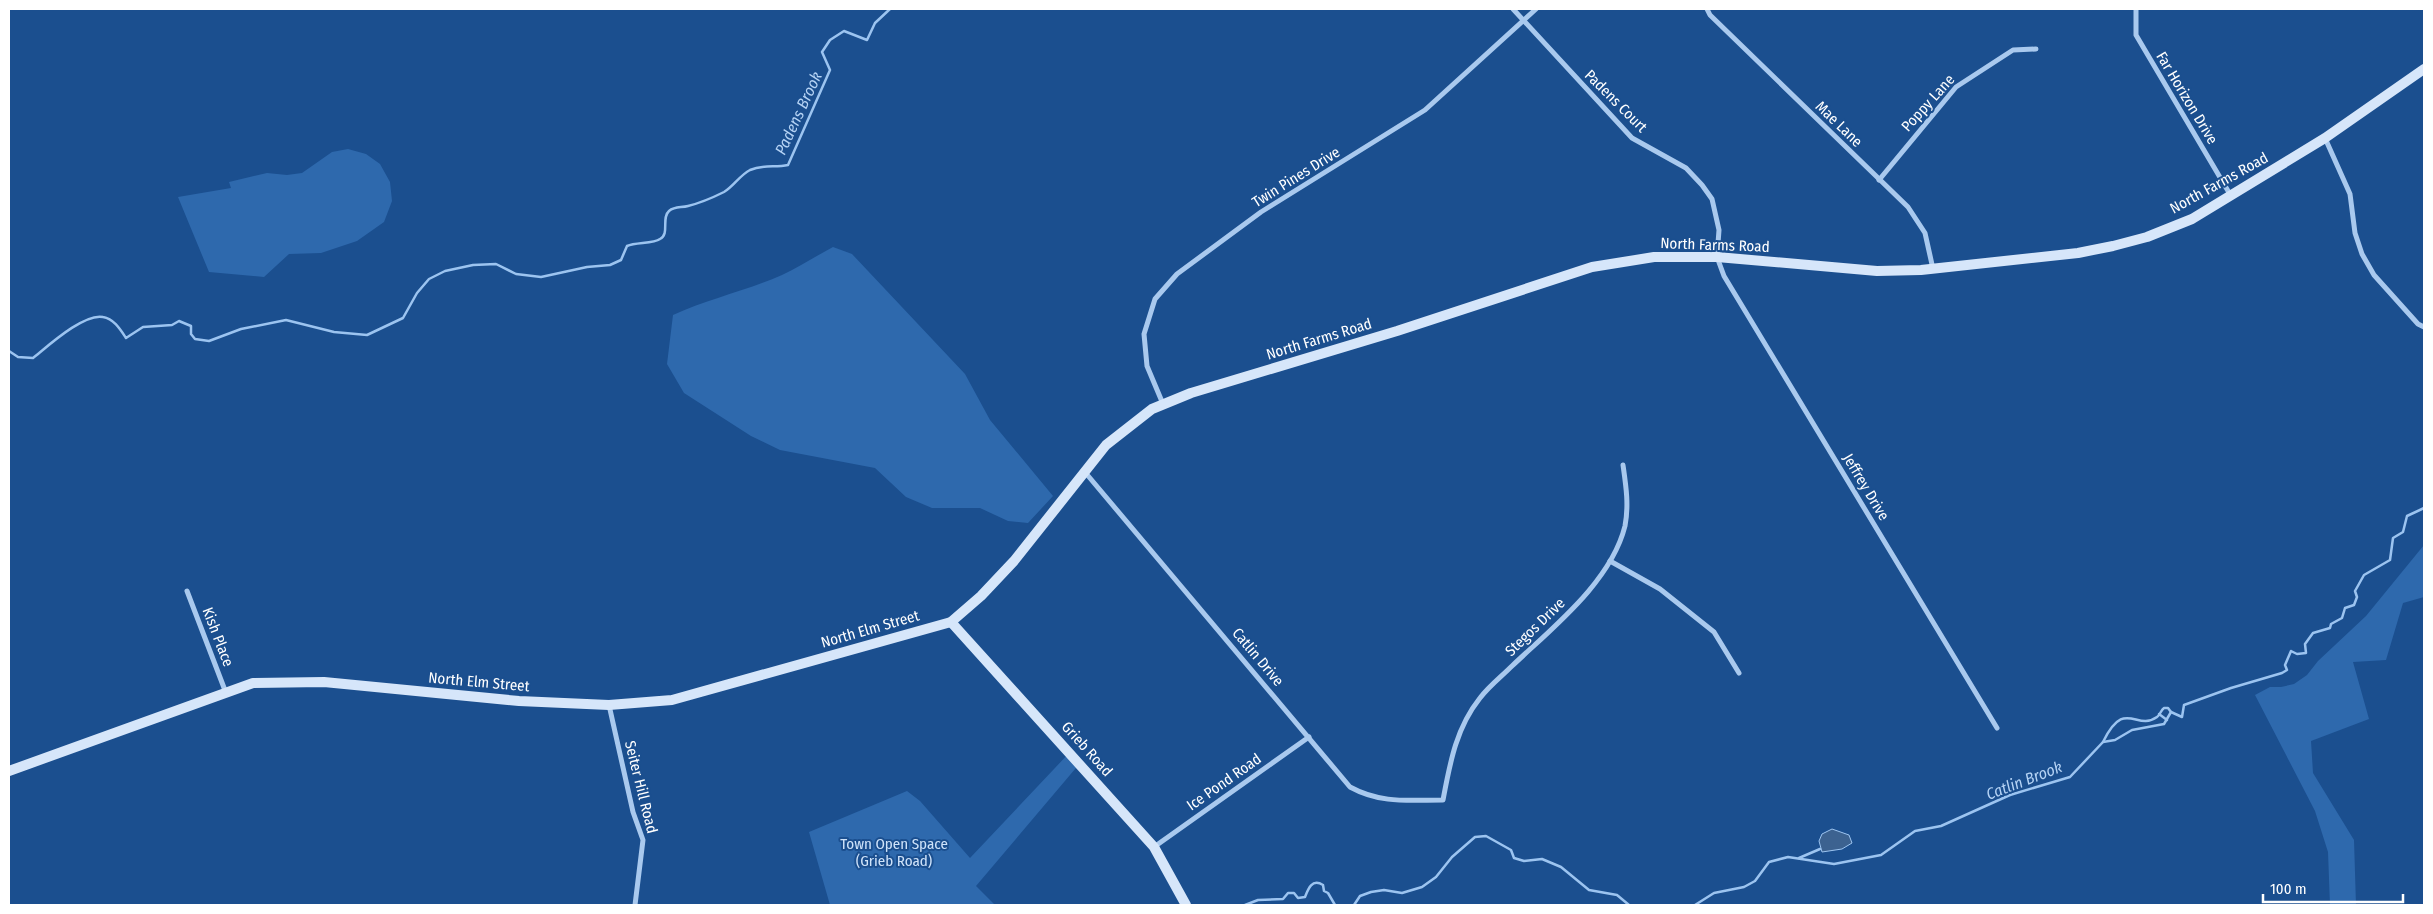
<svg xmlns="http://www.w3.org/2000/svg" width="2433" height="914" font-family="'Fira Sans Condensed',sans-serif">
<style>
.green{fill:#2e69ad}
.water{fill:#3c6290;stroke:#9cc4f0}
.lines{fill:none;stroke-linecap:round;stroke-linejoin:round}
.stream{stroke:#9cc4f0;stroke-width:2.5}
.minor{stroke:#a9c9ee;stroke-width:5}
.secondary{stroke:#d6e6fa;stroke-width:10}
.labels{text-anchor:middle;stroke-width:4;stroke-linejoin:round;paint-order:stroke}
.street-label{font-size:15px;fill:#fff;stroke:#1b4f8f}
.park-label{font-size:15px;fill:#cfe3fa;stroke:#1b4f8f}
.water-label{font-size:16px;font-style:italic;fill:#b5d3f5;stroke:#1b4f8f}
</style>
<rect width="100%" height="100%" fill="#1b4f8f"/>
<g class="green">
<polygon points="348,149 366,154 380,164 390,182 392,201 384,222 357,241 321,253 289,254 264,277 209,272 178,197 231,188 229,182 267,173 287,175 302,173 332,152"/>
<path d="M 833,247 L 852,254 L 965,374 L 990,420 L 1053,496 L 1028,523 L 1008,521 L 980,508 L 932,508 L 906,497 L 875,468 L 780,450 L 751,436 L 684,393 L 667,364 L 673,315 C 708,299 746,291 782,275 C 799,267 816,256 833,247 Z"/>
<polygon points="2424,545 2424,597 2403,603 2386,660 2353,662 2369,719 2311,741 2313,773 2354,840 2356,905 2330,905 2328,852 2315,811 2255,695 2270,687 2281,687 2294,684 2307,675 2318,661 2366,616"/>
<polygon points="1071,751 1081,762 976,886 995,905 830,905 809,832 907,791 920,801 970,858"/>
</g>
<polygon class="water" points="1832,829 1849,835 1852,843 1842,849 1822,852 1819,841 1822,834"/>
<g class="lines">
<g class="stream">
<path d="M 9,351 L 18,357 L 33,358 C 48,346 84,313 103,317 C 114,319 120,329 126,338 L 143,327 L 172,325 L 179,321 L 191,326 L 191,334 L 195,339 L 209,341 L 241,329 L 286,320 L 334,332 L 367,335 L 403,318 L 417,293 L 429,279 L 445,271 L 473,265 L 496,264 L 516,274 L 541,277 L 587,267 L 610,265 L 621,260 L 627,246 C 636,242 653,244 660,239 C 670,234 661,218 669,211 C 675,206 681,208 688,206 C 700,203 712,198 724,192 C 733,187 740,175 750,170 C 764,164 775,168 788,165 L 830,70 L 822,52 L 830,40 L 844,31 L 867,40 L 875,23 L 890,9"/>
<polyline points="2159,714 2167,720"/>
<path d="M 2103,742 C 2125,697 2136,732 2157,717 C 2160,715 2161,710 2164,708 L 2168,708 L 2171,712"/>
<polyline points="1799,858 1820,849"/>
<path d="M 1245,905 L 1258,900 L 1283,899 L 1288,893 L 1294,893 L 1298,898 L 1305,897 C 1308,889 1312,878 1323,885 L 1324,891 L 1328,893 L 1335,905"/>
<polyline points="1354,905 1360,896 1371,892 1384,890 1402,893 1422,887 1436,877 1452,857 1475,837 1486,836 1511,850 1514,858 1524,861 1542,859 1561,867 1589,890 1617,895 1629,905"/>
<polyline points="1695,905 1714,893 1744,887 1755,881 1769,862 1788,857 1834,864 1881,855 1915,831 1941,826 2010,795 2070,777 2103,742 2115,740 2132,730 2164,724 2171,712 2182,717 2184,705 2231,688 2282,673 2287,670 2285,665 2291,651 2297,654 2306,653 2305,644 2313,633 2330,628 2331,624 2342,618 2345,608 2354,605 2357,597 2355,591 2364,575 2390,560 2393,538 2403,532 2407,516 2424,508"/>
</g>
<g class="minor">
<polyline points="1513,9 1632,138 1686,168 1702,185 1712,199 1719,230 1717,257 1724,276 1997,728"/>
<polyline points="1707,9 1710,15 1908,207 1925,233 1933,269"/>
<polyline points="2136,9 2136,35 2231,196"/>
<polyline points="2325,138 2350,194 2355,233 2362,254 2374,275 2418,324 2424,327"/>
<polyline points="1879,180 1956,87 2013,50 2036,49"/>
<polyline points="1163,404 1147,366 1144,334 1155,299 1177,274 1261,212 1425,110 1536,9"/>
<path d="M 1084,471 L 1350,787 C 1381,804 1409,800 1443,800 C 1450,763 1456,728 1480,698 C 1489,686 1502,676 1512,666 C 1552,628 1611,582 1625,526 C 1629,505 1626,486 1623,465"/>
<polyline points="1610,561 1660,589 1714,632 1739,673"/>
<polyline points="187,591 226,693"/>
<polyline points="609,705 633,812 643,840 635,905"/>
<polyline points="1154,847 1309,737"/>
</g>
<g class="secondary">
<polyline points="951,622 1154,847 1186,905"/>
<polyline points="9,771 253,683 324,682 519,701 609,705 672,700 951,622 981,596 1014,561 1106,445 1152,409 1191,393 1397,331 1592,267 1654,257 1717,257 1877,271 1921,270 2078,253 2113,246 2147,237 2192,219 2325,138 2424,69"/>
</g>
</g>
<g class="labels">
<g class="street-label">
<text transform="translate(2187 98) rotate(59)" y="5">Far Horizon Drive</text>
<text transform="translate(1616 101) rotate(45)" y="5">Padens Court</text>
<text transform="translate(1928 103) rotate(-48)" y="5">Poppy Lane</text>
<text transform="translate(1839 124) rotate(44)" y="5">Mae Lane</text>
<text transform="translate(1296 177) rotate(-32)" y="5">Twin Pines Drive</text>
<text transform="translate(2219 183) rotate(-29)" y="5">North Farms Road</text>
<text transform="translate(1715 245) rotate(2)" y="5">North Farms Road</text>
<text transform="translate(1319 339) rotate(-17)" y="5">North Farms Road</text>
<text transform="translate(1866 487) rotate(59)" y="5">Jeffrey Drive</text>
<text transform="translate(1535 627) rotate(-44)" y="5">Stegos Drive</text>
<text transform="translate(870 629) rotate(-16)" y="5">North Elm Street</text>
<text transform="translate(218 637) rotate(69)" y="5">Kish Place</text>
<text transform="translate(1258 657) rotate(50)" y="5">Catlin Drive</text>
<text transform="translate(479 682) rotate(5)" y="5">North Elm Street</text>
<text transform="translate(1087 749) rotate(48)" y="5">Grieb Road</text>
<text transform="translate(1224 782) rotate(-35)" y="5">Ice Pond Road</text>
<text transform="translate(641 787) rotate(76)" y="5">Seiter Hill Road</text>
</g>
<g class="park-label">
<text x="894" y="849">Town Open Space<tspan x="894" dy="17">(Grieb Road)</tspan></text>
</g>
<g class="water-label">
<text transform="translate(798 113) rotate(-65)" y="6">Padens Brook</text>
<text transform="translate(2024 780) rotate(-21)" y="6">Catlin Brook</text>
</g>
</g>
<rect width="2433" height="914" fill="none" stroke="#ffffff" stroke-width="20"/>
<path d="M2263 894v8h140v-8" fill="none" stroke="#ffffff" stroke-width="2.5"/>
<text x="2270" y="894" font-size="15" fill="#ffffff" stroke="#1b4f8f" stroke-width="4" paint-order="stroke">100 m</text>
</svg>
